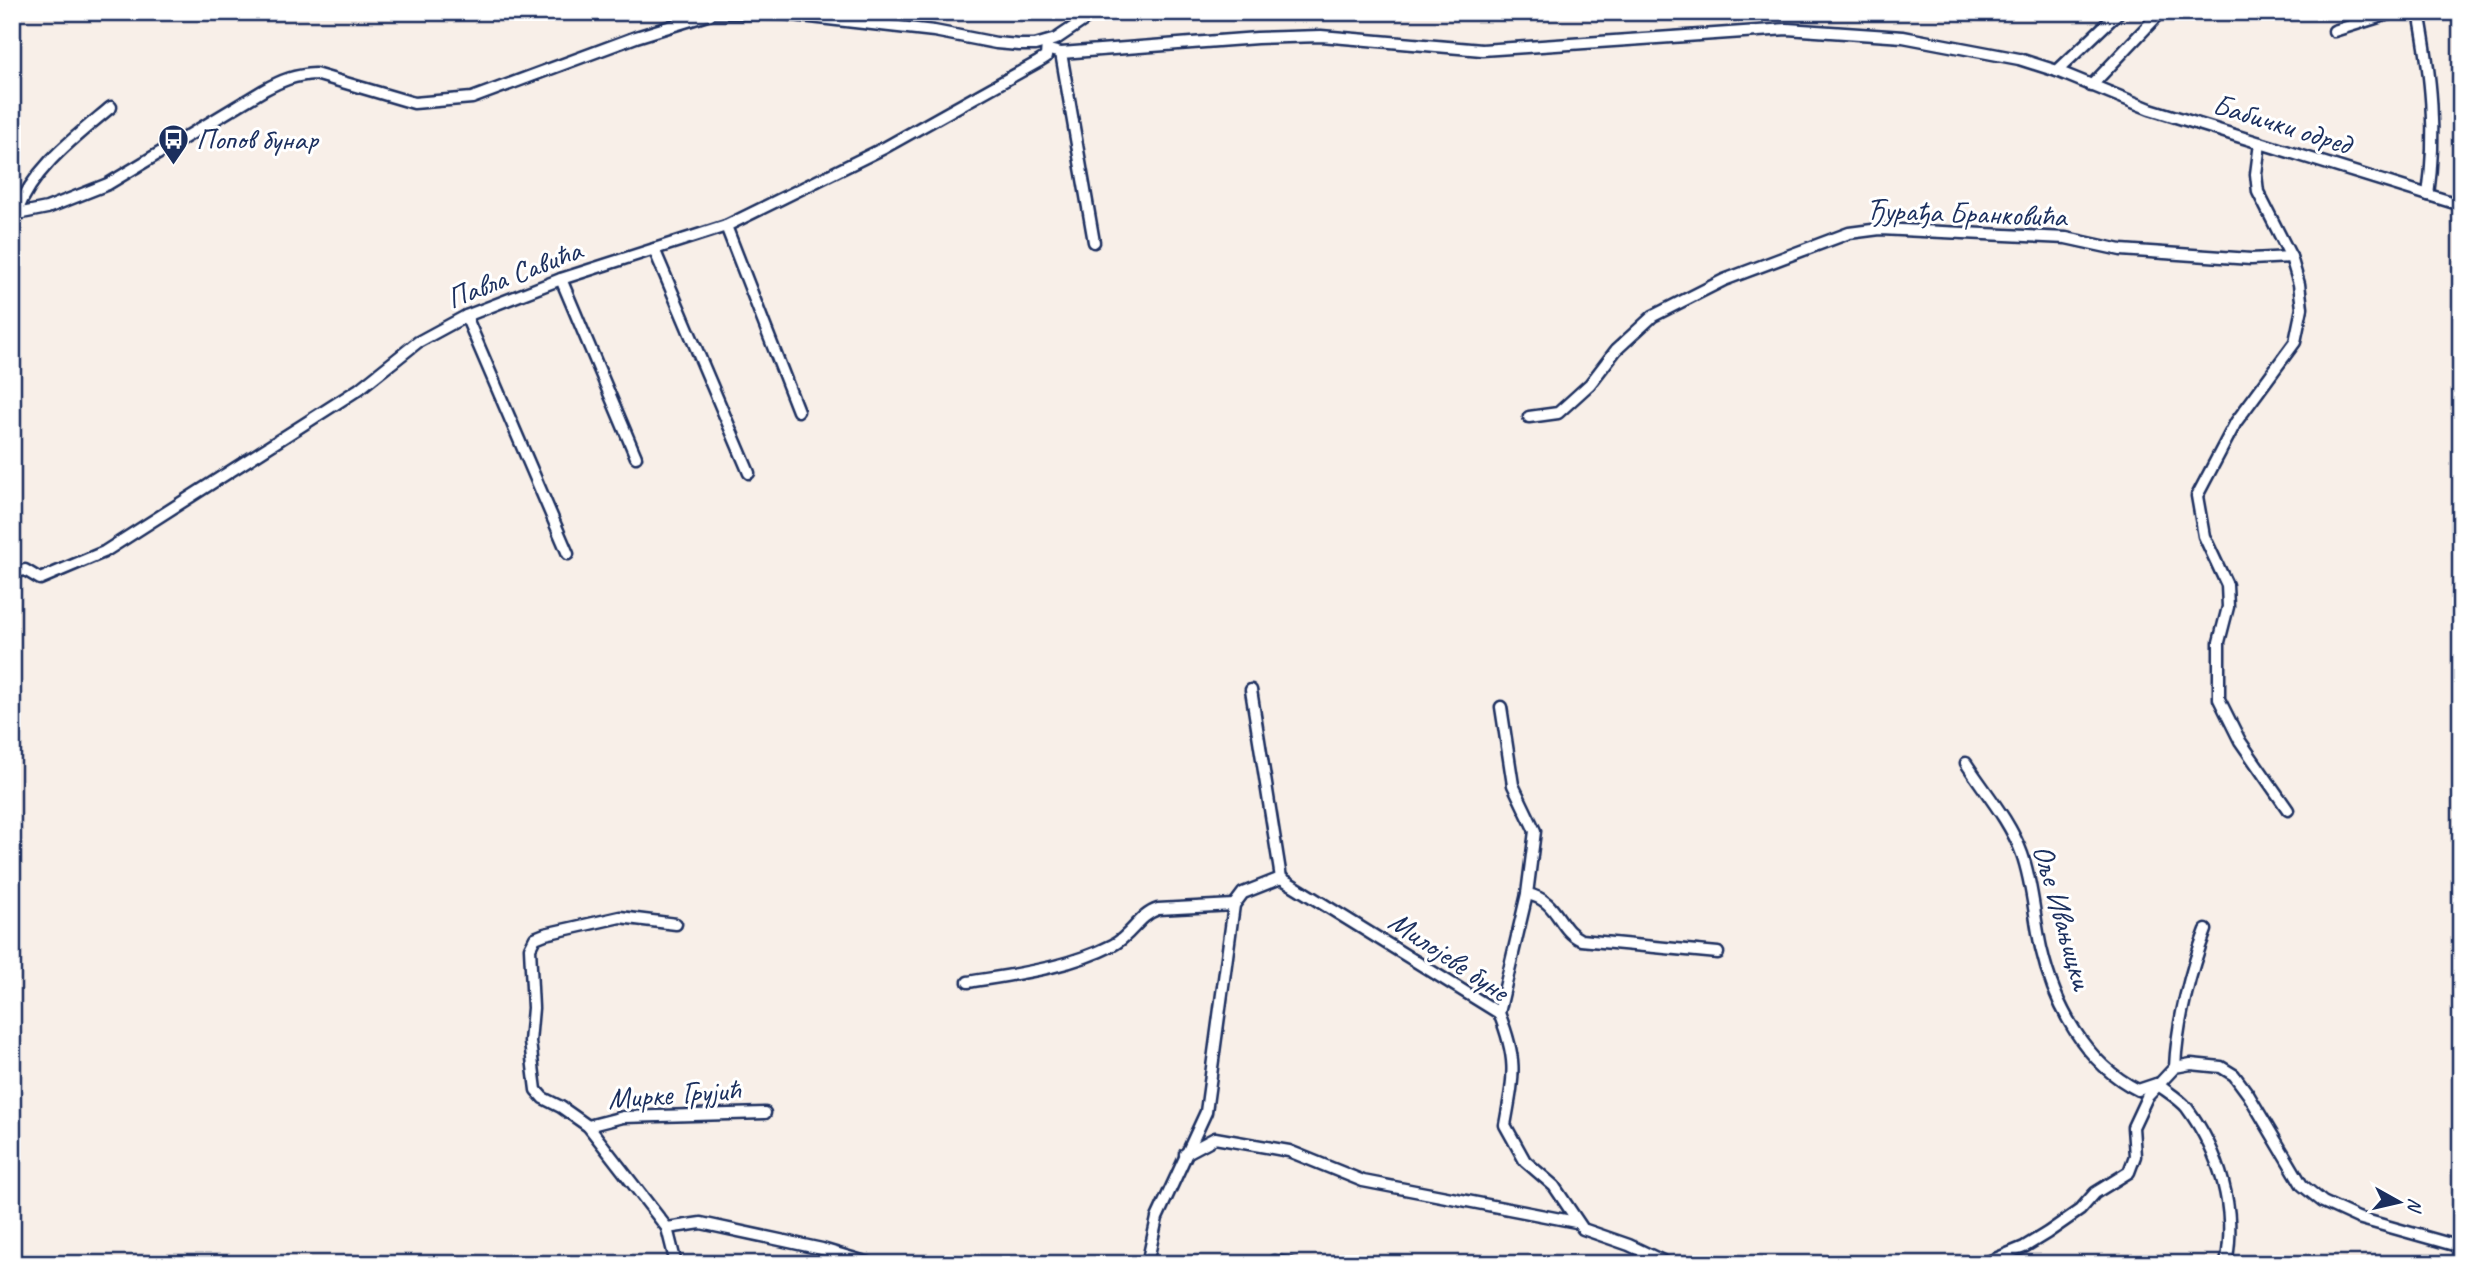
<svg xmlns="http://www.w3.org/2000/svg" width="2473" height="1276" font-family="Caveat,sans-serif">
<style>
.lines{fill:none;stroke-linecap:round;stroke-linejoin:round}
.street-casing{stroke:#1b2f5e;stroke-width:15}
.street{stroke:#fff;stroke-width:10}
.labels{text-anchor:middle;stroke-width:6;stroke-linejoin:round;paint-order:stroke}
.street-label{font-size:30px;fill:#1b2f5e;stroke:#fff}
.poi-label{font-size:30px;fill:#1b2f5e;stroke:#fff;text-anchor:start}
</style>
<rect width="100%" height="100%" fill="#f8efe8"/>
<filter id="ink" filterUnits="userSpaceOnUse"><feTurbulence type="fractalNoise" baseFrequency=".0143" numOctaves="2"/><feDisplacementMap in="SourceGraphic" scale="14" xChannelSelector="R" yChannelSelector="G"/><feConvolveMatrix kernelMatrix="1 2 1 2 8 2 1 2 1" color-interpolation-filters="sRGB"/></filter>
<g filter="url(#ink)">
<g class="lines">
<defs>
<g id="street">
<path d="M 2419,12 C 2431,76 2437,131 2428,195"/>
<polyline points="2334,31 2395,12"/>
<polyline points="1049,50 1061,53 1257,38 1321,36 1482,50 1787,29 1903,37 2019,59 2057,71 2150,109 2461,205"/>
<polyline points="1061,53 1094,242"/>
<polyline points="2057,71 2119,12"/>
<polyline points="2091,86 2161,12"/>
<polyline points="2260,143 2256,174 2258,192 2291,257 2299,284 2302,308 2295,342 2236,422 2197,496 2204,536 2227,585 2228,607 2219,642 2219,699 2240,741 2288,810"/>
<path d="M 16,214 C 33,168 74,138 111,107"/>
<path d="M 12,215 L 47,208 L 108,184 L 264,90 C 282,80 295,75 315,74 L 414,103 L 472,98 L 636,37 L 714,13 L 784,14 L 934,31 L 996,43 L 1019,45 L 1035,45 L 1056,39 L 1096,12"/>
<polyline points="726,226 798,411"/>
<polyline points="654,249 749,473"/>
<polyline points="561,279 636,457"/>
<polyline points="466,316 568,554"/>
<polyline points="1529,417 1558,413 1590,384 1616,350 1653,316 1724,280 1849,233 1880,229 2066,238 2121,250 2251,259 2291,257"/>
<polyline points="12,573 25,570 40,579 104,552 359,389 418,342 466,316 561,279 726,226 884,148 1038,62 1046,57 1047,42"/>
<polyline points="1251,690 1281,878"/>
<path d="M 1966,763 C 1985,792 2010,821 2022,854 C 2033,885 2034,917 2041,948 C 2054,1004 2085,1064 2138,1090 L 2156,1084"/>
<path d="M 1281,878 L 1499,1013 C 1518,1061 1514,1075 1505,1125 L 1525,1161 L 1554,1186 L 1583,1229 L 1629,1245 L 1669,1264"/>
<path d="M 1527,894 C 1559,900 1557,929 1581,940 L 1718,953"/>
<path d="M 968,982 C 1017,974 1068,968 1113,945 C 1131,936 1139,915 1158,909 L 1234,905"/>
<polyline points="1499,1013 1527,894 1535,831 1513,785 1501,707"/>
<path d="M 2175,1067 C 2177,1023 2190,971 2206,930"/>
<path d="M 2157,1084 C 2166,1091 2180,1099 2187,1108 C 2220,1153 2237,1209 2226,1264"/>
<polyline points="588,1126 623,1117 765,1113"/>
<polyline points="1185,1154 1215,1138 1289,1151 1363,1181 1576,1222"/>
<polyline points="667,1228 701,1223 822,1249 869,1263"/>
<polyline points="1274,1261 1291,1264"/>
<polyline points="676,1264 667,1228 588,1126 561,1107 543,1098 536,1090 530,1042 533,1008 530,948 535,938 545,934 620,917 676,924"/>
<polyline points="1147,1264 1157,1218 1206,1112 1234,905 1243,893 1281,878"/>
<polyline points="1983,1264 2024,1247 2047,1233 2080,1210 2095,1193 2129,1172 2135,1156 2133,1127 2147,1097 2175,1067 2191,1064 2221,1067 2234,1075 2248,1094 2302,1185 2323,1202 2358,1218 2461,1247"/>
</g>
</defs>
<use href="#street" class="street-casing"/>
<use href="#street" class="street"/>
</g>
</g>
<defs>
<symbol id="bus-pin" viewBox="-11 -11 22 30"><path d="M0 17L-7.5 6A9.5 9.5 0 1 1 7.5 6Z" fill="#1b2f5e" stroke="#fff"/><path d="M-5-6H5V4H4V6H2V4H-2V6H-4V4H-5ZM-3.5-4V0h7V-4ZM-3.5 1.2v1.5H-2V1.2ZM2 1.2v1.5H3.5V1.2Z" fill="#fff"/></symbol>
</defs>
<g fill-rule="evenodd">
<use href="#bus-pin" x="156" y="122" width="35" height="47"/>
</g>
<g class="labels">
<g class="street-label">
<text transform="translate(2282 124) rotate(17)" y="10">Бабички одред</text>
<text transform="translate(1966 213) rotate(2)" y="10">Ђурађа Бранковића</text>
<text transform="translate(514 274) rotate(-21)" y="10">Павла Савића</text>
<text transform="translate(2063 917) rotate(74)" y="10">Оље Ивањицки</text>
<text transform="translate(1449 956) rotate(34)" y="10">Милојеве буне</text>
<text transform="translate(674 1094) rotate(-4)" y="10">Мирке Грујић</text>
</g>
<g class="poi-label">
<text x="196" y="149">Попов бунар</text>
</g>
</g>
<rect width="2473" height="1276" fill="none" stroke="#fff" stroke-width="42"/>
<rect x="21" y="21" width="2431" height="1234" fill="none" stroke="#1b2f5e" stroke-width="2.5" filter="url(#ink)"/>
<g transform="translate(2399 1202) rotate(98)" stroke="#ffffff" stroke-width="5" paint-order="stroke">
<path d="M0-5L12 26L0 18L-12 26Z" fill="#1b2f5e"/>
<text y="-10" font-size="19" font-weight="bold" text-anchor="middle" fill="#1b2f5e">N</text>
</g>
</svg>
